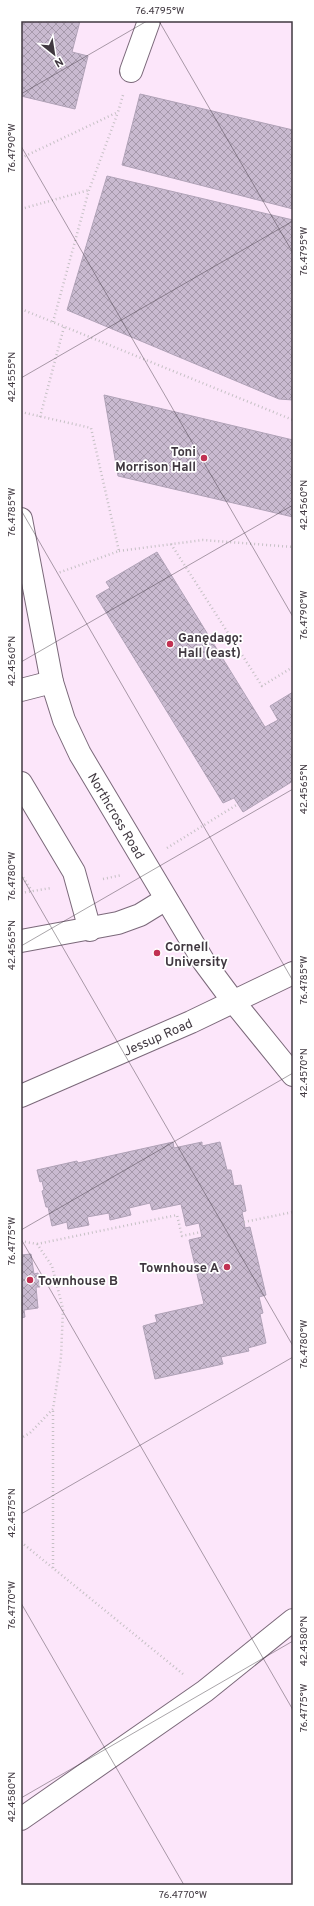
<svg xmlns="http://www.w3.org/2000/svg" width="314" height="1906" font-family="Overpass,sans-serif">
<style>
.built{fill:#fce6fa}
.building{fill:url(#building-cross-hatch);stroke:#b0a2b7}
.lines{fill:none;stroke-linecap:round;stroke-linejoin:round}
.minor-casing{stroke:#7b697a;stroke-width:24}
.path{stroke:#c5c0c4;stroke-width:2.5;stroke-dasharray:1 3;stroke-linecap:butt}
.minor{stroke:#fff;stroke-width:22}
.ticks{fill:none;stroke:#403840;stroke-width:1;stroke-opacity:0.45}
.poi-dot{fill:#c13152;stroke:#fff;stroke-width:1.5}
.labels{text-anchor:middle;stroke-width:3.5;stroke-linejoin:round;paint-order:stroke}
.poi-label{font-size:13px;font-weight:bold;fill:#403840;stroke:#fff;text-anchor:start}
.street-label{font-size:13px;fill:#403840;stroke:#fff}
.neatline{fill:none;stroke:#403840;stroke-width:1.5}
.ticks-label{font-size:10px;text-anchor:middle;fill:#403840}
</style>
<defs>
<pattern id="building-cross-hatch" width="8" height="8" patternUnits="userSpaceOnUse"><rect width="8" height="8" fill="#c9bad0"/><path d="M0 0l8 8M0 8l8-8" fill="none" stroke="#a598aa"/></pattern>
</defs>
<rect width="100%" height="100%" fill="#fefafd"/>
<rect class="built" x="21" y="21" width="272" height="1864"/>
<g class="building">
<polygon points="23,21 80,21 72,52 88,56 75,109 21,96 21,31"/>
<polygon points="140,94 293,130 293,209 122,165"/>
<polygon points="107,176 293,220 293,400 279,399 67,310"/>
<polygon points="104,395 293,440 293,517 118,476"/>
<polygon points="157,552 265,727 278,720 270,706 293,692 293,781 243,812 234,798 223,803 96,596 110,588 106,582"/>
<polygon points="173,1142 174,1148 202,1142 202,1146 220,1142 227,1170 231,1170 234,1186 241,1185 246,1211 242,1212 244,1222 245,1228 250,1227 266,1295 259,1297 263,1313 260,1314 266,1343 248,1348 249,1351 221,1357 223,1364 155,1379 143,1326 157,1322 155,1315 204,1304 189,1240 202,1237 199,1223 186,1226 181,1204 152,1210 150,1203 129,1208 131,1215 110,1220 109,1213 87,1217 89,1225 68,1229 67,1222 52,1226 48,1207 46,1207 42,1191 44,1190 42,1181 40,1182 37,1170 77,1161 78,1163"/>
<polygon points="31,1254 34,1274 38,1273 40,1287 36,1287 38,1308 24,1310 25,1317 21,1318 21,1255"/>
</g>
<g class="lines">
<defs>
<g id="minor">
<polyline points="131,71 149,21"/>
<path id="s1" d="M 21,519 L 52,682 L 64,720 L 80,754 L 204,962 L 233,1001 L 293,1075"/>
<polyline points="21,690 52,682"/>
<polyline points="21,783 74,872 90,930"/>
<polyline points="21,941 118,923 140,915 166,899"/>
<path id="s2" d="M 21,1096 L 191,1022 L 293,973"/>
<polyline points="21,1819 205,1691 293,1620"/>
</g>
</defs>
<use href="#minor" class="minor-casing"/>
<g class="path">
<polyline points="21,158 118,112 123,95"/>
<polyline points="21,209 89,190"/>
<polyline points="21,309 293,420"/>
<polyline points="53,322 89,190 118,112"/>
<polyline points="21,412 91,428 119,551 58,573"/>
<polyline points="40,417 64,327"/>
<polyline points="171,544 262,686 293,667"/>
<polyline points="119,551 203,540 293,547"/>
<polyline points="167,848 238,804"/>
<polyline points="21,874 32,891"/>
<polyline points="103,879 122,875"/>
<polyline points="21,893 51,888"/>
<polyline points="244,1222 293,1212"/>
<polyline points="21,1241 37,1244 52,1266 63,1309 61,1357 53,1409 30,1433 21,1438"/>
<polyline points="37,1244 177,1215 182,1236 201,1232"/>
<polyline points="21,1542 183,1674"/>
<polyline points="53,1568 53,1409"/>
</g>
<use href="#minor" class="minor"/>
</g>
<path class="ticks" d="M 159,21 L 293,253M 21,94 L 147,21M 21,146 L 293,617M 21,378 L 293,221M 21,510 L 293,981M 21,662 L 293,505M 21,875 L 293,1346M 21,946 L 293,789M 21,1230 L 293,1073M 21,1239 L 293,1710M 21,1514 L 293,1357M 21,1603 L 184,1885M 21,1798 L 293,1641"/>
<g class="poi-dot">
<circle cx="204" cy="458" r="4"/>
<circle cx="170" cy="644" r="4"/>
<circle cx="157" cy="953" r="4"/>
<circle cx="227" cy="1267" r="4"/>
<circle cx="30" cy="1280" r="4"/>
</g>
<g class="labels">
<g class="poi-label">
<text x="196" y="456" text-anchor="end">Toni<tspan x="196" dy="15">Morrison Hall</tspan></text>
<text x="178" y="642">Ganędagǫ:<tspan x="178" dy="15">Hall (east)</tspan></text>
<text x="165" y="951">Cornell<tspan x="165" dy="15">University</tspan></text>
<text x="219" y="1272" text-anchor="end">Townhouse A</text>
<text x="38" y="1285">Townhouse B</text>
</g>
<g class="street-label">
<text dy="5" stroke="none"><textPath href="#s1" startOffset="315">Northcross Road</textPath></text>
<text dy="5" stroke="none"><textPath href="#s2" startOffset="149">Jessup Road</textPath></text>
</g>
</g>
<rect width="314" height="1906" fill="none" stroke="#ffffff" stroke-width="44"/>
<g transform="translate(54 54) rotate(150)" stroke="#ffffff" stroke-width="3" paint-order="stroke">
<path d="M0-3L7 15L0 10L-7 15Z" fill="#403840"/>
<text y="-6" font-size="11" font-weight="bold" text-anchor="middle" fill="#403840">N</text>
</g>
<rect x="22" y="22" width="270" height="1862" class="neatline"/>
<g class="ticks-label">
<text x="160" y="14">76.4795°W</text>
<text transform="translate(11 148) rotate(-90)" y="4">76.4790°W</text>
<text transform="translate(303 251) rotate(-90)" y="4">76.4795°W</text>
<text transform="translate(11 377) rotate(-90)" y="4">42.4555°N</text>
<text transform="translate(303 505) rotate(-90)" y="4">42.4560°N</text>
<text transform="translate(11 512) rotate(-90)" y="4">76.4785°W</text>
<text transform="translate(303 615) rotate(-90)" y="4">76.4790°W</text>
<text transform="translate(11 661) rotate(-90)" y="4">42.4560°N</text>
<text transform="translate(303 789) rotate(-90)" y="4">42.4565°N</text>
<text transform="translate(11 876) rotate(-90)" y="4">76.4780°W</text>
<text transform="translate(11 945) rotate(-90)" y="4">42.4565°N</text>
<text transform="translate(303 980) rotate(-90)" y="4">76.4785°W</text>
<text transform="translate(303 1073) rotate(-90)" y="4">42.4570°N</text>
<text transform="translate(11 1241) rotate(-90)" y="4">76.4775°W</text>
<text transform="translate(303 1344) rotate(-90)" y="4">76.4780°W</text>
<text transform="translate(11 1513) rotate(-90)" y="4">42.4575°N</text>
<text transform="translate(11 1605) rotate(-90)" y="4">76.4770°W</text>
<text transform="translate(303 1641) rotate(-90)" y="4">42.4580°N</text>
<text transform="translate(303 1708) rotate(-90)" y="4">76.4775°W</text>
<text transform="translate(11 1797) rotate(-90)" y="4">42.4580°N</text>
<text x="183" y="1898">76.4770°W</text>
</g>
</svg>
